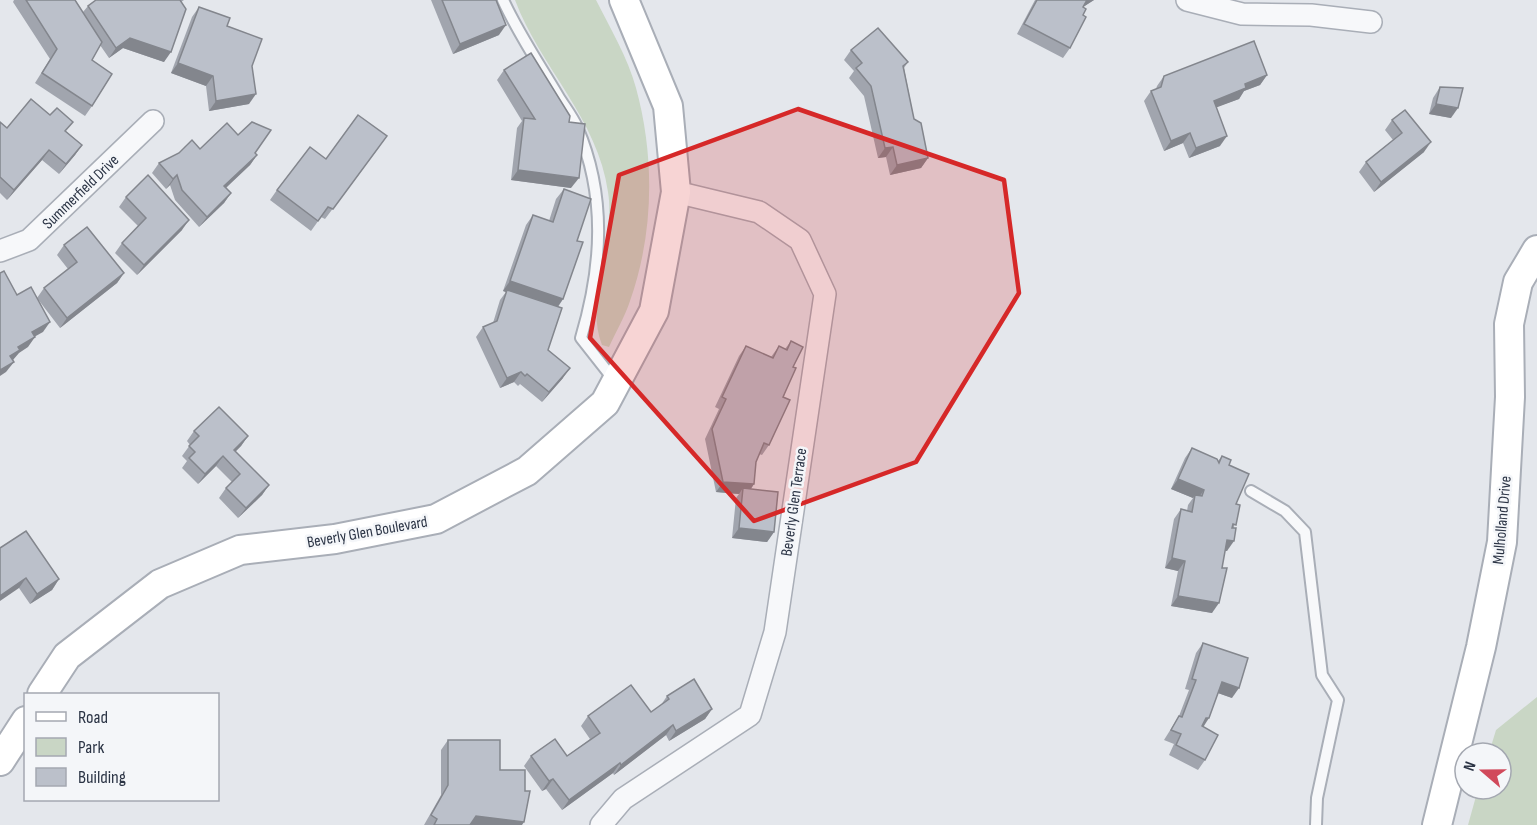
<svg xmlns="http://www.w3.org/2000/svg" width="1537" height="825" font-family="'Sofia Sans Condensed',sans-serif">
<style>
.green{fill:#c9d6c5}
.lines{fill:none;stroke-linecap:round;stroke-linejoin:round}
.service-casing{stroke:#a9aeb7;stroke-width:14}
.minor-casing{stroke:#a9aeb7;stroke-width:24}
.secondary-casing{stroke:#a9aeb7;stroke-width:32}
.service{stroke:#f7f8fa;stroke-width:10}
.minor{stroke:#f7f8fa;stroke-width:21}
.secondary{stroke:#fff;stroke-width:28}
.wall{fill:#a1a5ae}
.shaded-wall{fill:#83868d}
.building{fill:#bbc0ca;stroke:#83868d;stroke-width:1.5}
.marked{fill:#d62828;fill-opacity:0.2;stroke:#d62828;stroke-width:4.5;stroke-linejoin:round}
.labels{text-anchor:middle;stroke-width:5;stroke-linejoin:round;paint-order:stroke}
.street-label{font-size:16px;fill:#2b3445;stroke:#f4f6f9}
</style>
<rect width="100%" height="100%" fill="#e4e7ec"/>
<g class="green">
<path d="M 515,0 L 596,0 C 610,28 628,58 636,88 C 655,157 654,233 630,301 C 625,316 616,332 609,347 L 602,345 C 584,300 616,241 608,192 C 598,119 540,67 515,0 Z"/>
<polygon points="1537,697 1537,825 1468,825 1478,789 1501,789 1501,753 1489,753 1496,730"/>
</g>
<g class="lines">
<defs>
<g id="service">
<path d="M 503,0 C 518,33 539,64 558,96 C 564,106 572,116 577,127 C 607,196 602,267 581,338 L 614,380"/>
<polyline points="1251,491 1285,511 1305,532 1322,675 1338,700 1317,798 1316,825"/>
</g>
<g id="minor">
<polyline points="1187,0 1242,14 1311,15 1371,22"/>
<polyline points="0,251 29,240 153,121"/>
<polyline points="601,825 623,799 750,715 775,632 825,294 800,240 759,212 676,192"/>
</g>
<g id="secondary">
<polyline points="42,694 67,656 160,584 240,550 335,539 436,519 527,471 605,403 654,311 676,192 668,106 624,0"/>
<polyline points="0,761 26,721"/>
<polyline points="1437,825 1481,647 1502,542 1510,397 1509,324 1518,282 1537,250"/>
</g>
</defs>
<use href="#service" class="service-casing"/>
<use href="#minor" class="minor-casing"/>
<use href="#secondary" class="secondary-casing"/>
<use href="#service" class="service"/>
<use href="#minor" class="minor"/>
<use href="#secondary" class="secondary"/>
</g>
<g class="wall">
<polygon points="14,0 75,0 83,12 88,6 105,0 184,0 181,2 164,62 123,48 109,58 100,45 92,60 92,106 85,116 35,83 50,59 13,2"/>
<polygon points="431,0 496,0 499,35 453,54"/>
<polygon points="1035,0 1094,0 1083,7 1070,48 1063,58 1017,34"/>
<polygon points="199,7 227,26 252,66 249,104 209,111 206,86 171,73 192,17"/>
<polygon points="851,50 908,62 904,68 914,119 928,158 921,168 890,175 886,157 878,158 864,96 849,78 854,71 844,60"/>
<polygon points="504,70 569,122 571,188 511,180 517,128 522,121 497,80"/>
<polygon points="1267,75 1260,85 1244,91 1239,99 1216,107 1220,146 1189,158 1183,143 1164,151 1144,101 1151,91 1156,89 1157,86 1164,76"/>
<polygon points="1440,87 1451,118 1429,114 1433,98"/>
<polygon points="1392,120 1424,152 1374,192 1359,172 1366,162 1393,140 1385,130"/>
<polygon points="0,122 7,128 66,131 82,145 75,155 59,174 42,160 7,200 0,193"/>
<polygon points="380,146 325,219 321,217 311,231 270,200 277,190 326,159"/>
<polygon points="200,149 255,153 257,155 250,165 226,188 231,193 224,203 199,227 175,200 170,185 166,189 152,173 159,163"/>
<polygon points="564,189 577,241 563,299 558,307 548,350 563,378 542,402 520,384 518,386 514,382 500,388 476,337 483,327 493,323 500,300 506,292 503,291 526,225 533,215 549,221 556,199"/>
<polygon points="126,197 182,230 137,275 115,253 122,243 138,226 119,207"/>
<polygon points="64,245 124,273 117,283 60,328 37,298 44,288 68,269 57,255"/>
<polygon points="791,341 793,367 769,445 762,455 759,454 756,462 754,484 751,489 774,532 767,542 732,538 736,498 739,494 716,492 705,439 719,409 715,407 739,356 746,346 771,357 779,346 785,349"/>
<polygon points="194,431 248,436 241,446 235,452 269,485 262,495 238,518 219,498 226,488 232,482 216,466 198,484 182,468 187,461 182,456 190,445 187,441"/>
<polygon points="1192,448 1218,461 1222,456 1229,465 1236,504 1234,528 1227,551 1225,551 1212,613 1171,606 1178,571 1165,568 1174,519 1181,509 1187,511 1188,505 1193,498 1171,489 1185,458"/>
<polygon points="0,548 59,579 52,590 30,604 19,588"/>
<polygon points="1203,643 1232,698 1218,693 1203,726 1205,760 1198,770 1169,755 1174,744 1164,740 1179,716 1189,690 1185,689 1196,653"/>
<polygon points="667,696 712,709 705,719 669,741 666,735 614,775 613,773 562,810 546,789 542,791 524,766 531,756 567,756 590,739 581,726 588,716 651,712 661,705"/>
<polygon points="448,740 500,770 522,825 424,825 441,795 441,750"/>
</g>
<g class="shaded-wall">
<polygon points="1086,0 1094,0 1080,9"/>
<polygon points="506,25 499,35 453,54 460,44"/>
<polygon points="130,38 171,52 164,62 123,48 109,58 116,48"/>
<polygon points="178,63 213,76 206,86 171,73"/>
<polygon points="1267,75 1260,85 1244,91 1239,99 1207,111 1214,101 1245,84"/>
<polygon points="256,94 249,104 209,111 216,101"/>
<polygon points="1436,104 1458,108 1451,118 1429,114"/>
<polygon points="1190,133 1183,143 1164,151 1171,141"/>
<polygon points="1227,136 1220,146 1189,158 1196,148"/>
<polygon points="1431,142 1424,152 1374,192 1381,182"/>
<polygon points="82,145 75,155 59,174 66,164"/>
<polygon points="893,147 886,157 878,158 885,148"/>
<polygon points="49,150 42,160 7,200 14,190"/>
<polygon points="257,155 250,165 217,196 224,186"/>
<polygon points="928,158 921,168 890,175 897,165"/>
<polygon points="518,170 579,178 571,188 511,180"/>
<polygon points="177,175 170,185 166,189 173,179"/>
<polygon points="231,193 224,203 199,227 207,217"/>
<polygon points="189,220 182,230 137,275 144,265"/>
<polygon points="124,273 117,283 60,328 67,318"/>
<polygon points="510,281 563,299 556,309 503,291"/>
<polygon points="50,322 43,332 25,342 32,332"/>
<polygon points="35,337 28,347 19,353 13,360 3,366 10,356 18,347"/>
<polygon points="14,362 6,372 0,376 0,370"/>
<polygon points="570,368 563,378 542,402 549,392"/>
<polygon points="521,372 514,382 500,388 507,378"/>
<polygon points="248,436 241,446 227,460 234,450"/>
<polygon points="223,456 216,466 198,484 205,474"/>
<polygon points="1178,479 1204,490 1197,500 1195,495 1193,498 1171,489"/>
<polygon points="723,482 754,484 747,494 743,488 739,494 716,492"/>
<polygon points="269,485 262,495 238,518 246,508"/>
<polygon points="739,528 774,532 767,542 732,538"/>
<polygon points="1227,540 1234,541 1227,551 1220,550"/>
<polygon points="1172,558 1185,561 1178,571 1165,568"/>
<polygon points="26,578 19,588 0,601 0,596"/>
<polygon points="59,579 52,590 30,604 37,594"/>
<polygon points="1178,596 1219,603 1212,613 1171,606"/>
<polygon points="1222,682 1239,688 1232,698 1215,692"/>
<polygon points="712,709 705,719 669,741 676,731"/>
<polygon points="1206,718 1209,718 1202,729 1199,728"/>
<polygon points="673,725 666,735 614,775 621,765"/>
<polygon points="620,763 613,773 562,810 569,800"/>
<polygon points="553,779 546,789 542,791 549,781"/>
<polygon points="476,816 524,822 522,825 470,825"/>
</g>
<g class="building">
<polygon points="26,0 75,0 102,42 92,60 112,74 92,106 42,73 57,49"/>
<polygon points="96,0 180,0 186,9 171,52 130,38 116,48 88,6"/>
<polygon points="442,0 496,0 506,25 460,44"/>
<polygon points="1037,0 1087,0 1083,7 1086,9 1083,15 1086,17 1070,48 1024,24"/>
<polygon points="199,7 230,18 227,26 262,39 252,66 256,94 216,101 213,76 178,63"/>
<polygon points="878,28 908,62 903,66 914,119 921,123 928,158 897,165 893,147 885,148 871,86 856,68 862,63 851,50"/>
<polygon points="1254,41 1267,75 1245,84 1246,88 1214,101 1227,136 1196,148 1190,133 1171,141 1151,91 1161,87 1164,76"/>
<polygon points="531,53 570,116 569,122 585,124 579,178 518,170 524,118 535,119 504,70"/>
<polygon points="1440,87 1463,88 1458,108 1436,104"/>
<polygon points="31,99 50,115 57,108 73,122 65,131 82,145 66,164 49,150 14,190 0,177 0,122 7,128"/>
<polygon points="1405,110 1431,142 1381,182 1366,162 1402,133 1392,120"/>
<polygon points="358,115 387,136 333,209 328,207 318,221 277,190 310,147 326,159"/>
<polygon points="252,122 271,130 255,153 257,155 224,186 231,193 207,217 182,190 177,175 173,179 159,163 179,153 192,140 200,149 227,123 238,135"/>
<polygon points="148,175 189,220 144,265 122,243 146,218 126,197"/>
<polygon points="564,189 591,199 577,241 583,242 563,299 510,281 533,215 553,222"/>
<polygon points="87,227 124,273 67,318 44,288 77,262 64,245"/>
<polygon points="4,271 17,295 31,287 50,322 32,332 35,337 18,347 20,350 10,356 14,362 0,370 0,273"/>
<polygon points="507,290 562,308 548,350 570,368 549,392 527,374 525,376 521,372 507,378 483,327 497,321"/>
<polygon points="791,341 803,347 793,367 796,368 783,397 790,400 769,445 764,443 756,462 754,484 723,482 712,429 726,399 722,397 746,346 773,358 779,346 787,350"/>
<polygon points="219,407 248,436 234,450 269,485 246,508 226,488 240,474 223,456 205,474 189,458 195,452 189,446 199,436 194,431"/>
<polygon points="1192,448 1217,459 1219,463 1222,456 1231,460 1229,465 1249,474 1236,504 1240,505 1236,525 1233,524 1232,528 1236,528 1234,541 1227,540 1222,568 1227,568 1219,603 1178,596 1185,561 1172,558 1181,509 1192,512 1195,495 1202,496 1204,490 1178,479"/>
<polygon points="743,488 778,492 774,532 739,528"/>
<polygon points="26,531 59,579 37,594 26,578 0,596 0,548"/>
<polygon points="1203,643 1248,658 1239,688 1222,682 1209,718 1206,718 1202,726 1218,735 1205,760 1176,745 1181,734 1171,730 1179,716 1182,717 1196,680 1192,679"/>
<polygon points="694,679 712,709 676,731 673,725 621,765 620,763 569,800 553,779 549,781 531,756 555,739 567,756 600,733 588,716 631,685 651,712 669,699 667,696"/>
<polygon points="448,740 500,740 500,770 525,770 525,791 530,791 524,822 476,816 470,825 434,825 437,819 431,815 448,785"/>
</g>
<path class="marked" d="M 798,109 L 1004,180 L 1019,293 L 916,462 L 754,521 L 590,338 L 619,175 Z"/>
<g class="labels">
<g class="street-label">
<text transform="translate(80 191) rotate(-44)" y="6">Summerfield Drive</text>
<text transform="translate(793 502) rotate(-82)" y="6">Beverly Glen Terrace</text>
<text transform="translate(1501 520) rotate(-85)" y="6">Mulholland Drive</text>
<text transform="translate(367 531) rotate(-10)" y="6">Beverly Glen Boulevard</text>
</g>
</g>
<rect x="24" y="693" width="195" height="108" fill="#f4f6f9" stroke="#a4a8b1" stroke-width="1.5"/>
<rect x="36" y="712" width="30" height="9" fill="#ffffff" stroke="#a4a8b1" stroke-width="1.5"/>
<text x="78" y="723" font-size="18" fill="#2b3445">Road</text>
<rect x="36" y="738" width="30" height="18" fill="#c9d6c5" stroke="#a4a8b1" stroke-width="1.5"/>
<text x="78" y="753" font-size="18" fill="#2b3445">Park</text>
<rect x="36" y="768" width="30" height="18" fill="#bbc0ca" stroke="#a4a8b1" stroke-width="1.5"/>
<text x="78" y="783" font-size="18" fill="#2b3445">Building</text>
<g transform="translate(1483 771) rotate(290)"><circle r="28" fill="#f4f6f9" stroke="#a4a8b1" stroke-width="1.5"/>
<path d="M0-4.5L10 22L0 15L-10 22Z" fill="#d1495b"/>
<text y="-9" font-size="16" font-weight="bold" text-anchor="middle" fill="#2b3445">N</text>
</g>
</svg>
